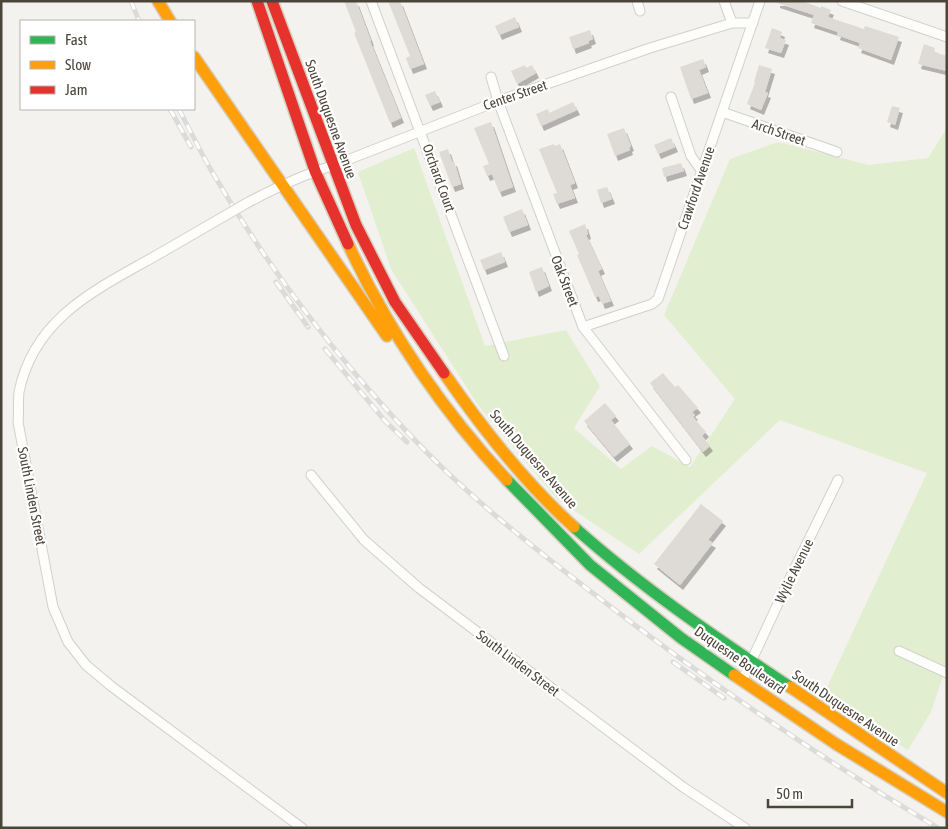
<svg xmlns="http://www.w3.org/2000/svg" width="948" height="829" font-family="'Asap Condensed',sans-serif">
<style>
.green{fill:#e1eecf}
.building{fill:#dedbd6;filter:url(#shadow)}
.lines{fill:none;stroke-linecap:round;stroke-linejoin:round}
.street-casing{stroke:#d2d0cb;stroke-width:11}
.fast-casing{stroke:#d6cebb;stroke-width:14}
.slow-casing{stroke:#d6cebb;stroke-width:14}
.jam-casing{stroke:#d6cebb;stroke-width:14}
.street{stroke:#fdfdfc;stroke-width:9}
.fast{stroke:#30b455;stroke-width:11}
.slow{stroke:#ff9f0a;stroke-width:11}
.jam{stroke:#e5322d;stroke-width:11}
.rail-casing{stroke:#dbdbda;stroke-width:5}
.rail{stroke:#fff;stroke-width:3;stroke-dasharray:9;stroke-linecap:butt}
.street-bridge-casing{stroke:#d2d0cb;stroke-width:11;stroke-linecap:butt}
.street-bridge{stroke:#fdfdfc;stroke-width:9}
.labels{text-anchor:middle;stroke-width:4.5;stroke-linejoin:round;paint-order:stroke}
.street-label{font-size:14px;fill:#4b4439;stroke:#fff}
</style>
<defs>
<filter id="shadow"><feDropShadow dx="3" dy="5" stdDeviation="0" flood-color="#0004"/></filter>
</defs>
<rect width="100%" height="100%" fill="#f4f2ee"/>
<polygon class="green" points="947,128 947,664 931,712 908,750 823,696 927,473 780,420 639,554 557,499 478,405 391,269 358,172 414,148 485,346 566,330 600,386 574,428 621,469 652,446 690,467 735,399 664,315 730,159 778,142 869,165 928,158"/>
<g class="building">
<polygon points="344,1 356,1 371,41 370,41 401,118 390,123 354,33 356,32"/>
<polygon points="388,1 400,1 424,64 410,69 406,58 410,56"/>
<polygon points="777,1 802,1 821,8 821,6 831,10 828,17 864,29 865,26 899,37 891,60 858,48 860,43 837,35 838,32 811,23 814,15 777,3"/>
<polygon points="515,17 519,27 499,35 495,26"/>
<polygon points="772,28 782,32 780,38 786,40 781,53 765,48"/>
<polygon points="590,30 593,39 588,41 589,43 573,49 569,37"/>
<polygon points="924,44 935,48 934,52 947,56 947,71 918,64"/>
<polygon points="703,59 706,67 699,70 708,93 691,99 680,67"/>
<polygon points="525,65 526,68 532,65 536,73 517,84 511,71"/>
<polygon points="759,65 772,69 765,92 768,93 761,110 747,104 755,83 754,82"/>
<polygon points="435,91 440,102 430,106 425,95"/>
<polygon points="573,102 577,110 541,126 536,114 548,109 549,113"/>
<polygon points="892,106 900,108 895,125 887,122"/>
<polygon points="491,122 513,187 499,192 492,174 487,176 483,166 489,164 474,128"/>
<polygon points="624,128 631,146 629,147 630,150 615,156 607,134"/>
<polygon points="671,138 675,147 658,154 654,145"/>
<polygon points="554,144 555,146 560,144 575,183 570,185 575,198 557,204 553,194 557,193 539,149"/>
<polygon points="448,149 452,162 454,161 461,184 452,187 439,152"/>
<polygon points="681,163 684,171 664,177 662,168"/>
<polygon points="607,187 612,199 601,203 597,190"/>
<polygon points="522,209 528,225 509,232 503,217"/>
<polygon points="585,224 588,234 586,235 602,269 598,271 611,301 602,304 599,296 595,297 577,255 579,254 569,231"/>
<polygon points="501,252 505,262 484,270 480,260"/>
<polygon points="542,267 549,286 536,292 529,272"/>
<polygon points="663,373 675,387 678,385 698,408 692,412 695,415 693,417 706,432 702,436 710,446 703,452 650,383"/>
<polygon points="605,403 616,416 611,420 630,444 614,457 584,421"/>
<polygon points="701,504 723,521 708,540 713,543 680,585 654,564"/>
</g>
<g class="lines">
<defs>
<g id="street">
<polyline points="371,1 504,356"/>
<polyline points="637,1 640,11"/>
<polyline points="724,1 732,23"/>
<polyline points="842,1 947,37"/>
<polyline points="491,77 498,101 583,327 686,460"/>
<polyline points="671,97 691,156 701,170"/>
<polyline points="722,112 837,152"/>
<path d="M 247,203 C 275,188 302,175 332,166 L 498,101 L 650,48 L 732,23 L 753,23"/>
<path d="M 164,251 C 102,287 35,314 19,392 C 18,401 19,412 18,422 L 53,607 L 68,642 L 86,665 L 111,686 L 302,828"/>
<polyline points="583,327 652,304 658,299 760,1"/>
<polyline points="311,475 364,540 419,588 683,787 745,828"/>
<polyline points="899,651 947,673"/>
<polyline points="742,681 789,580 838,480"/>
</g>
<g id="fast">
<polyline points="507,480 590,565 681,638 734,675"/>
<path d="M 574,527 C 641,587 716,638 790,687"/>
</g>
<g id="slow">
<polyline points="158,1 170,21"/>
<polyline points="194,57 387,336"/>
<path d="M 348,244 C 388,330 442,410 507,480"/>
<path d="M 444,373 C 482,428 525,483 574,527"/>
<polyline points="734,675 836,744 947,812"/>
<polyline points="790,687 947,793"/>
</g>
<g id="jam">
<polyline points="257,1 315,171 348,244"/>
<polyline points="272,1 356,225 395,302 444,373"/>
</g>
</defs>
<use href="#street" class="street-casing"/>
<use href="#fast" class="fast-casing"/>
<use href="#slow" class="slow-casing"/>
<use href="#jam" class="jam-casing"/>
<use href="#street" class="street"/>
<use href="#fast" class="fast"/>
<use href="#slow" class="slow"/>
<use href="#jam" class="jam"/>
<defs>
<g id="rail">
<polyline points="131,1 139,21"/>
<polyline points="170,109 191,147"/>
<path d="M 179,109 C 190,131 201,153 214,175 C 268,268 335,355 409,434 C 464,493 530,545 594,594 C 704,679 819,757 938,828"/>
<polyline points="276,282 308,327"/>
<polyline points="325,349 385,421 407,442"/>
<polyline points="673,662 724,698"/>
</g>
</defs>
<use href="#rail" class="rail-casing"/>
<use href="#rail" class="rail"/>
<defs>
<polyline id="street-bridge" points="164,251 247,203"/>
</defs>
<use href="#street-bridge" class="street-bridge-casing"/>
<use href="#street-bridge" class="street-bridge"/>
</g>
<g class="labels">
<g class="street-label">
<text transform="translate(515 95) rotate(-19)" y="5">Center Street</text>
<text transform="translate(331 119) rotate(70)" y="5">South Duquesne Avenue</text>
<text transform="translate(779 132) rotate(19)" y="5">Arch Street</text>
<text transform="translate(439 178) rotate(70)" y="5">Orchard Court</text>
<text transform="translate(696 188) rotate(-71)" y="5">Crawford Avenue</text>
<text transform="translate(565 281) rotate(69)" y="5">Oak Street</text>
<text transform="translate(534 459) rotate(49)" y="5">South Duquesne Avenue</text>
<text transform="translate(32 496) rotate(79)" y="5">South Linden Street</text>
<text transform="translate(794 571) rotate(-64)" y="5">Wylie Avenue</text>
<text transform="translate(740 660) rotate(35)" y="5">Duquesne Boulevard</text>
<text transform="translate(518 663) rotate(37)" y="5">South Linden Street</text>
<text transform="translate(846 708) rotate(34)" y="5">South Duquesne Avenue</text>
</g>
</g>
<rect width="948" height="829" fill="none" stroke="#4b4439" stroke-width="5"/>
<rect x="20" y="20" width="175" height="90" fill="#ffffff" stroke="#b7b4b0"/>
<rect x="30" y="36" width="25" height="8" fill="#30b455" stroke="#b7b4b0"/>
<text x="65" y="45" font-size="15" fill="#4b4439">Fast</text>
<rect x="30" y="61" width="25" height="8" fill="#ff9f0a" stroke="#b7b4b0"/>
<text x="65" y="70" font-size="15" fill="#4b4439">Slow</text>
<rect x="30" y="86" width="25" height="8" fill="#e5322d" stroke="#b7b4b0"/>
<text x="65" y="95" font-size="15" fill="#4b4439">Jam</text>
<path d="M768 799v8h84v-8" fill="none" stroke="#4b4439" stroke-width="2.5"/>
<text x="776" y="799" font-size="15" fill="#4b4439" stroke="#ffffff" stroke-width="4" paint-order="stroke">50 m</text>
</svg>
